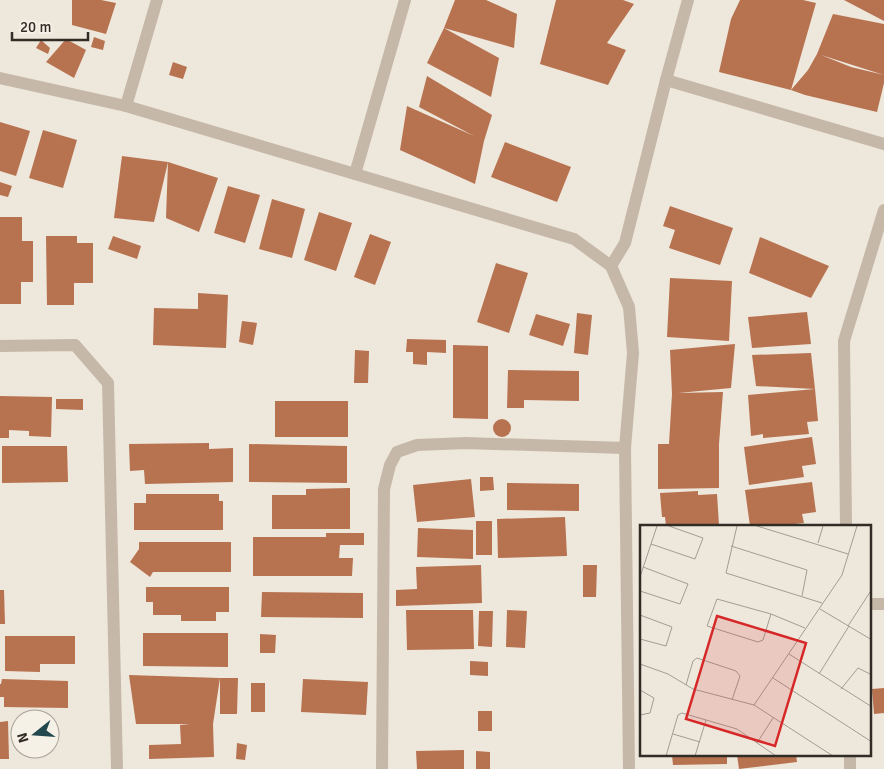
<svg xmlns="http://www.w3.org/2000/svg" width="884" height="769" font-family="Signika,sans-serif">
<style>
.building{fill:#b77250}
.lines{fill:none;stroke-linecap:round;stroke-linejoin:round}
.minor{stroke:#c5b8a8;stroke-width:12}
.inset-road{fill:none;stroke:#a39c93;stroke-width:1}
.view{fill:#d62828;fill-opacity:0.15;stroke:#d62828;stroke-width:2.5}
.inset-edge{fill:none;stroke:#322c27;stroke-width:2.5}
</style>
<rect width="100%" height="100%" fill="#eee7db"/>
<g class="building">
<polygon points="72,0 101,0 116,3 106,34 72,25"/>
<polygon points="455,0 486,0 517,14 514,48 444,28"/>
<polygon points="556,0 623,0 634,4 607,43 626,50 608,85 540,64"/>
<polygon points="740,0 803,0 816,3 791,90 808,70 817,54 833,14 884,24 884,75 821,55 851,67 884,75 884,83 877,112 805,95 791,90 719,72 731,19"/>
<polygon points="844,0 884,0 884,21"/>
<polygon points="444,28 499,58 491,97 427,63"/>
<polygon points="94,37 105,41 103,50 91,47"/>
<polygon points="66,39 86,50 74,78 46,62"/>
<polygon points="41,40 50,48 48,54 36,48"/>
<polygon points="173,62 187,67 183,79 169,75"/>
<polygon points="427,76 492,115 484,141 475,184 400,150 407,106 474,136 419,107"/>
<polygon points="0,122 30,131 16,176 0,171"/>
<polygon points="43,130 77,140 63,188 29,178"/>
<polygon points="505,142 571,167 557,202 491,177"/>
<polygon points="122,156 168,162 154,222 114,218"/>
<polygon points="168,162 218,178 199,232 166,218"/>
<polygon points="0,182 12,186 8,197 0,195"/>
<polygon points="228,186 260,195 245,243 214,233"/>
<polygon points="272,199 305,209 292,258 259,249"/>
<polygon points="670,206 733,228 720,265 669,248 675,230 663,226"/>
<polygon points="319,212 352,223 336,271 304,260"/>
<polygon points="0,217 22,217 22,241 33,241 33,282 21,282 21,304 0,304"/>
<polygon points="370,234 391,242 375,285 354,277"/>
<polygon points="46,236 77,236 77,243 93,243 93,283 74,283 74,305 47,305"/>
<polygon points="113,236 141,246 137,259 108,249"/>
<polygon points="760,237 829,266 811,298 749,273"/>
<polygon points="496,263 528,273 509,333 477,322"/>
<polygon points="670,278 732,281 729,341 667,337"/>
<polygon points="198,293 228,295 226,348 153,345 154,308 198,309"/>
<polygon points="807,312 811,344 752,348 748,317"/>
<polygon points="577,313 592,315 588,355 574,353"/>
<polygon points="536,314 570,324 563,346 529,335"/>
<polygon points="242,321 257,323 253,345 239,342"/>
<polygon points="407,339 446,340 446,353 427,352 427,365 413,364 413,352 406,352"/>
<polygon points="735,344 731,388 678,393 723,392 719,444 719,488 658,489 658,444 669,444 672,394 670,350"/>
<polygon points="453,345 488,346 488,419 453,418"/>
<polygon points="355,350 369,351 368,383 354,383"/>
<polygon points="811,353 815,389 818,421 807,422 809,434 763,438 763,434 751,436 748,395 815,389 756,386 752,355"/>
<polygon points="508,370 579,371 579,401 524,400 524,408 507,408"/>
<polygon points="0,396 52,397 51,437 29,436 29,431 9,430 9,438 0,438"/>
<polygon points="56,399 83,399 83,410 56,409"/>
<rect x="275" y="401" width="73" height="36"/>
<circle cx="502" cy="428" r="9"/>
<polygon points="812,437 816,464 802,466 804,477 749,485 744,447"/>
<polygon points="209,443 209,449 233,448 233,482 145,484 144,470 130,471 129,444"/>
<polygon points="249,444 347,446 347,483 249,482"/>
<polygon points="2,446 67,446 68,482 2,483"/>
<polygon points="480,477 493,477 494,490 480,491"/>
<polygon points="471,479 475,517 417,522 413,485"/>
<polygon points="812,482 816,512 802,514 804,523 776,526 750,526 745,490"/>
<polygon points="507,483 579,484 579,511 507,510"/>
<polygon points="350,488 350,529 272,529 272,495 306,495 306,489"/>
<polygon points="698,491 698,495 717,494 719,525 666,526 665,517 662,517 660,493"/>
<polygon points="146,494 219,494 219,501 223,501 223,530 134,530 134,503 146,503"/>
<polygon points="565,517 567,556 498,558 497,519"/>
<rect x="476" y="521" width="16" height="34"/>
<polygon points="418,528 473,530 473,559 417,557"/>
<polygon points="326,533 364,533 364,545 340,545 339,558 353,558 352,576 253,576 253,537 326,537"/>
<polygon points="139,542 231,542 231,572 153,572 150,577 130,562 139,549"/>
<polygon points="481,565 482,603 396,606 396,590 417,589 416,567"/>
<polygon points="583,565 597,565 596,597 583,597"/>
<polygon points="146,587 229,587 229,612 216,612 216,621 181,621 181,615 153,615 153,602 146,602"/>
<polygon points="0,590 4,590 5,624 0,624"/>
<polygon points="262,592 363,593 363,618 261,617"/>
<polygon points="406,610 473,610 474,649 407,650"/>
<polygon points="507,610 527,611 525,648 506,647"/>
<polygon points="479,611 493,611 492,647 478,646"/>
<polygon points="143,633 228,633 228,667 143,666"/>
<polygon points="260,634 276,635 275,653 260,653"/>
<polygon points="5,636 75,636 75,664 40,664 40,672 5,671"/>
<polygon points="470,661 488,662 488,676 470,675"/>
<polygon points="129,675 220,678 213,724 214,757 149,759 149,745 181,744 180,725 190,724 136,724"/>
<polygon points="220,678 238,678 237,714 220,714"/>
<polygon points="2,679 68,681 68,708 4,707 4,697 0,697 0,684 1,684"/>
<polygon points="303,679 368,682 366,715 301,712"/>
<rect x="251" y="683" width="14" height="29"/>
<polygon points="884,688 884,713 874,714 872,689"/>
<rect x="478" y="711" width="14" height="20"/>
<polygon points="8,721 9,759 0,759 0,722"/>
<polygon points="237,743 247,745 245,760 236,759"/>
<polygon points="464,750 464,769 417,769 416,751"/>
<polygon points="476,751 490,752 490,769 476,769"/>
<polygon points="672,755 727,755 727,764 673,765"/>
<polygon points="737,755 796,755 797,762 739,769"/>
</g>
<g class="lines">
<g class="minor">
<polyline points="0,78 126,106 574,239 611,266 629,307 633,353 625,448 629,769"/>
<polyline points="666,80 884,144"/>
<polyline points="126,106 157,0"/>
<polyline points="355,174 405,0"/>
<polyline points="611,266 625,243 666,80 688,0"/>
<polyline points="0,346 75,345 108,383 117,769"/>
<polyline points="846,526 844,341 884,210"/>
<polyline points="870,604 884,604"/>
<polyline points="850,755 850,769"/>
<polyline points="382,769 384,489 390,465 397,452 417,445 466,443 625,448"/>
</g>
</g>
<g transform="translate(640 525)">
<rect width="231" height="231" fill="#eee7db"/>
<path class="inset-road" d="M 97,1 L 86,48 L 182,78M 117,1 L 208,29M 178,18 L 183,1M 11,19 L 55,34 L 63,13 L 29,1M 91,21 L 167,45 L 162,71M 0,52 L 17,1M 0,66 L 40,79 L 48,59 L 3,42M 180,84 L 232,115M 131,89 L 123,115 L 118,117 L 67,101 L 77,74 L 131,89 L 165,103M 0,90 L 32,102 L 26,121 L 0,114M 208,101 L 232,64M 149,129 L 232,182M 0,139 L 28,149 L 53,164 L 114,180 L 202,50 L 217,1M 179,149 L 209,101M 133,153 L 232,217M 46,160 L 53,136 L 57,133 L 96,146 L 100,151 L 92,175M 201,164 L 218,143 L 232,150M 0,165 L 14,173 L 10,188 L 0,190M 114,180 L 193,231M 33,209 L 60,217M 117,218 L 133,193M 26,231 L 38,190 L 42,188 L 97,204 L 136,231M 55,231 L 66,195"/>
<path class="view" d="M 77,91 L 166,118 L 135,221 L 46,194 Z"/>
<rect width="231" height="231" class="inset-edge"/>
</g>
<g transform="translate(35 734) rotate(253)"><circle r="24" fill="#f6f1e6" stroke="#a8a29a"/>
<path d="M0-4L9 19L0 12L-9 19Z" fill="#22484f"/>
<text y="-8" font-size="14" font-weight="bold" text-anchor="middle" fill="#322c27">N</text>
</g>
<path d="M12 32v8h76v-8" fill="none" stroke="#322c27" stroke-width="2.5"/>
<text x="20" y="32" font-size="15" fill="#322c27" stroke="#f6f1e6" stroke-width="4" paint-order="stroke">20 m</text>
</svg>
